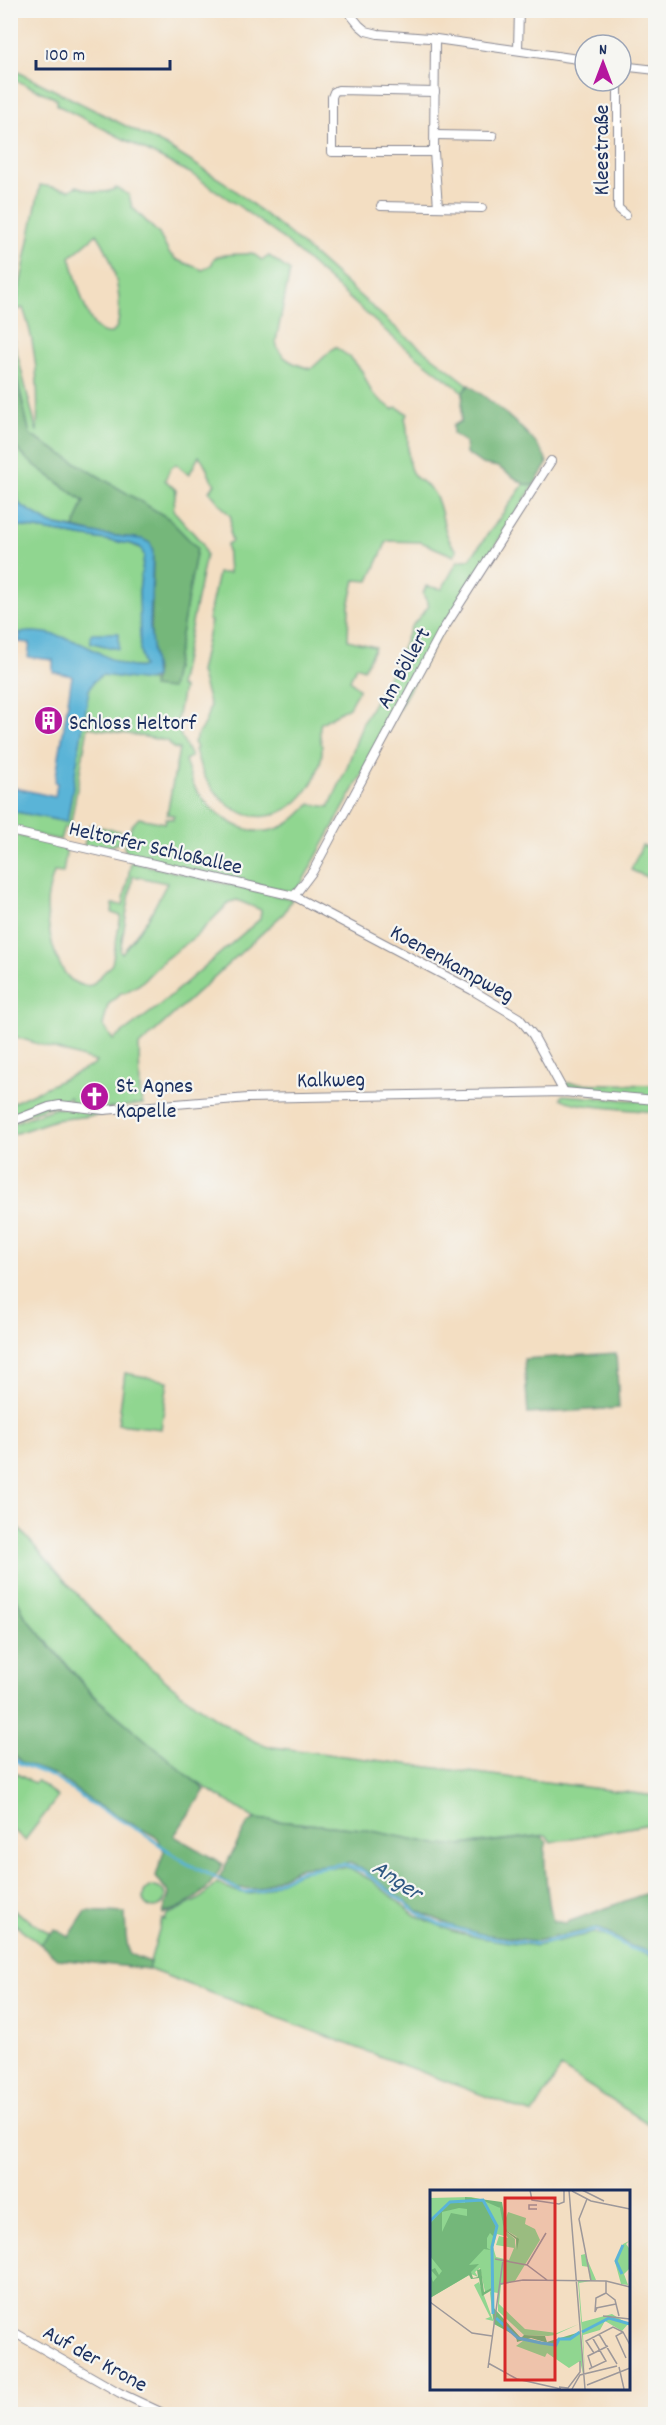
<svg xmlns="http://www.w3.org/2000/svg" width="666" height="2425" font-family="Dekko,sans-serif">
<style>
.green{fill:#90d690;stroke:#568277;stroke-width:1.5;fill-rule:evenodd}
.forest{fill:#74b77a;stroke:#48736c;stroke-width:1.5}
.water{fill:#5ab4d7;stroke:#3a729a;stroke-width:1.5}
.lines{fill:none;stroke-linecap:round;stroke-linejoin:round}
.stream{stroke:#5ab4d7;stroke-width:3}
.minor-casing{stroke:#878690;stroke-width:10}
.minor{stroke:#fff;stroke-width:8}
.labels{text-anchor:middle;stroke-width:4.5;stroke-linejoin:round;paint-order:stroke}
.street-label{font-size:22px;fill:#1b2f5e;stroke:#f6f6f2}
.poi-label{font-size:22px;fill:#1b2f5e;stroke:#f6f6f2;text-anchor:start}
.water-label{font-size:24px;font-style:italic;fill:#2e5782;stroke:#f6f6f2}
.inset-river{fill:none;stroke:#5ab4d7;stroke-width:3}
.inset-road{fill:none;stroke:#9d989a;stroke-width:1.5}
.view{fill:#d62828;fill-opacity:0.15;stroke:#d62828;stroke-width:3}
.inset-edge{fill:none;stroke:#1b2f5e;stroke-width:3}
</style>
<rect width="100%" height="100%" fill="#f6f6f2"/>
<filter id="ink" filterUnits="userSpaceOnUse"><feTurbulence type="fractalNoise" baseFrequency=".0167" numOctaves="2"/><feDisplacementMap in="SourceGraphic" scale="12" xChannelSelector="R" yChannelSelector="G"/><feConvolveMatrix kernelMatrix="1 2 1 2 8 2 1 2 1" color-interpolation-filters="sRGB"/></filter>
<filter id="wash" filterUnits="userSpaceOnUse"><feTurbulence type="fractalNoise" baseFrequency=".008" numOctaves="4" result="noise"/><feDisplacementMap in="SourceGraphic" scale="24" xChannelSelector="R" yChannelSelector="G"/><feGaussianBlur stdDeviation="1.35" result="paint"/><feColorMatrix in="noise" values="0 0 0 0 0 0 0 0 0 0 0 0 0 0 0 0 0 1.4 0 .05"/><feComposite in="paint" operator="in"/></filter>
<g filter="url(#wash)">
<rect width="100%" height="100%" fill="#f3dec2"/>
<g class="green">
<polygon points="10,68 166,146 224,182 290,234 404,335 469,385 463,392 397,341 282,238 240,207 190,173 57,105 57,99 11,78"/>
<path d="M 40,185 L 70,190 L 77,186 C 90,192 104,195 117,188 L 129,195 L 132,207 L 159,234 L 169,253 L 177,260 L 203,270 L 212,264 L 214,258 C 227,252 239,256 252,253 L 262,260 L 269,256 L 290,271 L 276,341 C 278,359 296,365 311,369 L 335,347 L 351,358 L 362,371 L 372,393 L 392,409 L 397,407 L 408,414 L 405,418 C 410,435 406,452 410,468 C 414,481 429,483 435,495 C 445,512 441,536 457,550 L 454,556 L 421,542 L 387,541 L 369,581 L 355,580 L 349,606 L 348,640 L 375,647 L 364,669 L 356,666 L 350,680 L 359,689 L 349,707 L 321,723 C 317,732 322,740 322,750 C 322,760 318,771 313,781 C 288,825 242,829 212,788 C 203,777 199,763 195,750 L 197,748 L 194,742 L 206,720 L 210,706 L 200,672 L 211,621 L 208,620 L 218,573 L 229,573 L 227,544 L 232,541 L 230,535 L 231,517 L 209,491 L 215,484 C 206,475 208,464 199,456 L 189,475 L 176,464 L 170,469 L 165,480 L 176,490 L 173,510 L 202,543 L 206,555 L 179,686 L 183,688 L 176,726 L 191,757 L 185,760 C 188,770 191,782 197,791 C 213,815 246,839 276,829 C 290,825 300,814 310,804 L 329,807 L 346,770 L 363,722 L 395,665 L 411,627 L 429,606 L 423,594 L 426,586 L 442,589 L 458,561 L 470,559 L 524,484 L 534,485 L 452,613 L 300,886 L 291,892 L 127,855 L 124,847 L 126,839 L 129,839 L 131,826 L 139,818 L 165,823 L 166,818 L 173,819 L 174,815 L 167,814 L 179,749 L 173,748 L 168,741 L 88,727 L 70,828 L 64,827 L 60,840 L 11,829 L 11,811 L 67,822 L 87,699 C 89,688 92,677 104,675 L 152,681 L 152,683 L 171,688 L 197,548 L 168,518 L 30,435 L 11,350 L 10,326 L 37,432 C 39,391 37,346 23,308 L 11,312 L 10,303 L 17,301 ZM 97,234 C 107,249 114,266 117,285 C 119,294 124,336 107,333 C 103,333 98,329 95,326 C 83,311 76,276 70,257 Z"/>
<polygon points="10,443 28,460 84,502 74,528 51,524 19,504 11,468"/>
<path d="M 10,525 L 131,544 L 142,549 C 148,562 140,577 139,591 C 139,616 146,643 143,667 C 117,670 94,648 70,640 C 50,633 30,635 11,632 Z"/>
<polygon points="89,825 120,831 119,842 107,849 84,846"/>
<path d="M 11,834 L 67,847 L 63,873 L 54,872 C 51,883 47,894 47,905 C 47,929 57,992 92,985 L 112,964 L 121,916 L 112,913 L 113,904 L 123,905 L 131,862 L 292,899 L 284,913 L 139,1046 L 140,1095 L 143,1104 L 105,1109 L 71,1104 L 69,1097 L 57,1104 L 11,1120 L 10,1104 L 94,1065 L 96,1062 L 13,1036 L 11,1037 ZM 133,876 L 167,883 L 149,917 L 122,953 L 120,951 ZM 237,900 L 261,910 L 260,919 L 155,1009 L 113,1040 L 103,1025 L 108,1005 L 122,992 L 124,993 L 140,984 L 164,960 L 197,935 L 230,902 Z"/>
<polygon points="642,845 655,850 654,880 631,870"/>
<polygon points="561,1083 655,1085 655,1098 574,1090"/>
<path d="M 563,1095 L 655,1102 L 655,1112 C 638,1110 571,1107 561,1098 Z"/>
<polygon points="56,1108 110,1111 100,1115 55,1120 11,1135 10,1124"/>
<polygon points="125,1373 168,1381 161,1429 118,1424"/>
<path d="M 10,1518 C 74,1591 137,1668 220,1721 C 236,1731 253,1743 273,1747 L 655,1796 L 655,1823 L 551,1842 L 546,1835 L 461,1845 L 441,1845 L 362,1829 L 255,1819 L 187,1776 L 93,1695 L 25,1616 L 11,1585 Z"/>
<polygon points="15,1773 34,1783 37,1781 58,1797 25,1840 11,1828 11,1774"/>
<path d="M 343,1867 L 350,1868 L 371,1880 L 415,1915 L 452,1931 L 481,1938 L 536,1946 L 594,1933 C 614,1936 632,1952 655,1957 L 655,2128 L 561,2068 L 533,2114 L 148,1969 L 162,1919 L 165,1920 L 167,1915 L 200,1899 L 217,1883 C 262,1906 261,1887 301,1872 C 314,1867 329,1867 343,1867 Z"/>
<circle cx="154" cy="1897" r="11"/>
<polygon points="10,1908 51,1934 40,1944 11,1921"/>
</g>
<g class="forest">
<polygon points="10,350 30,435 168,518 197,548 171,689 152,687 156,671 152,662 151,639 153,560 151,545 142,539 98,534 74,528 84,501 28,460 11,443"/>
<path d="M 469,385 C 487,398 546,443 547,464 L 534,485 L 524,484 L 498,467 L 482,464 L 466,453 L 465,442 L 453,434 L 453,426 L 461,421 L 463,392 Z"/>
<polygon points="616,1353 619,1408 528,1414 524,1359"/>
<path d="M 11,1585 L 25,1616 L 92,1695 L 205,1790 L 174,1836 L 223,1864 C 208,1892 194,1904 163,1914 L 169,1894 L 156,1876 L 164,1851 L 158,1838 L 91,1801 L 56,1775 L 22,1763 L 11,1752 Z"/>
<path d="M 255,1819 L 362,1829 L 441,1845 L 461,1845 L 542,1836 L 547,1842 C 541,1853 549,1907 553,1921 L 565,1923 L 655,1890 L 655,1953 L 631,1946 L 598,1928 L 536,1941 L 482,1934 L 455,1927 L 418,1911 L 362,1869 L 350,1863 L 301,1867 L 258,1889 L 236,1888 L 219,1878 L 248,1823 Z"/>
<polygon points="86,1911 125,1913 126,1936 129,1954 150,1962 148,1969 58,1959 40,1944 55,1929 69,1937"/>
</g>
<g class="water">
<path d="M 10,468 L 19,504 L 51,524 L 98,534 L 142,539 L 150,543 L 153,549 L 150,626 L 155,677 L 148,681 L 102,675 L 94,681 L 89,690 L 67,822 L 11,811 L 11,787 L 55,797 L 57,783 L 55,782 L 72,676 L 53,672 L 53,660 L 28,657 L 30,643 L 19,642 L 20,633 C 42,629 71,638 90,648 C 107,656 123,670 143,667 L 140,649 L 139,591 L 144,555 L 140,547 L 131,544 L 11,525 Z"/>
<polygon points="92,633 119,633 119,649 91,643 90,636"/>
</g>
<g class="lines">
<polyline class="stream" points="10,1757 21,1764 54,1777 90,1803 140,1831 186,1863 243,1892 259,1891 302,1870 343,1864 360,1870 371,1877 418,1913 439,1924 482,1936 536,1944 597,1930 630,1948 656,1955"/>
</g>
</g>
<g filter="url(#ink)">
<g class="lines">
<defs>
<g id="minor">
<polyline points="347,10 359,25 366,31 378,34 429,38 585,60"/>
<polyline points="435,39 434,152 438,207"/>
<polyline points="518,49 519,10"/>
<polyline points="621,66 656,70"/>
<polyline points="618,81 618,208 626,215"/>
<polyline points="435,135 493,136"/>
<polyline points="434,152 332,152 332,97 334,92 338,90 435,92"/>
<polyline points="381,206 482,208"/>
<polyline points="10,831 294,896 472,990 519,1018 533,1035 564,1092"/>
<polyline points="294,896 313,871 441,633 551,461"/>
<polyline points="10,1122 49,1107 60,1105 104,1110 248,1098 564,1092 656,1100"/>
<polyline points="10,2330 120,2393 165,2414"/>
</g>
</defs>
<use href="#minor" class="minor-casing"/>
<use href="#minor" class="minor"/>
</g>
</g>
<defs>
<symbol id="building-disc" viewBox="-11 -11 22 22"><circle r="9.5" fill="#b5179e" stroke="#f6f6f2"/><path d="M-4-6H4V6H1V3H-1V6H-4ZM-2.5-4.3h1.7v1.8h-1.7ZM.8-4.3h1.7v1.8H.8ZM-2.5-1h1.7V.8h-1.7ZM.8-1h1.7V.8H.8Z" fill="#fff"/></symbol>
<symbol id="church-disc" viewBox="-11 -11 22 22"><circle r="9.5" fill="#b5179e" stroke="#f6f6f2"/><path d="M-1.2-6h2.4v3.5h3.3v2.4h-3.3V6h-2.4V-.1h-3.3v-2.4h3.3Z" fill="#fff"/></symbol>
</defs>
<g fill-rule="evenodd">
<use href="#building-disc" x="32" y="704" width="33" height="33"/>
<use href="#church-disc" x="78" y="1080" width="33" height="33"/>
</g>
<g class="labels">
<g class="street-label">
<text transform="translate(600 150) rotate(-90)" y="8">Kleestraße</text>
<text transform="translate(402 667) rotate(-61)" y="8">Am Böllert</text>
<text transform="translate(156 846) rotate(13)" y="8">Heltorfer Schloßallee</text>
<text transform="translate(453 962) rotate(29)" y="8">Koenenkampweg</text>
<text transform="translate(331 1078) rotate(-1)" y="8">Kalkweg</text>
<text transform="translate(96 2357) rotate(29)" y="8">Auf der Krone</text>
</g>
<g class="poi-label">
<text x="69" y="729">Schloss Heltorf</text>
<text x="116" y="1092">St. Agnes<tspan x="116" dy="25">Kapelle</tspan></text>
</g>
<g class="water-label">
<text transform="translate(398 1879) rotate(34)" y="8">Anger</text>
</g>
</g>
<g transform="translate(430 2190)">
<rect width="200" height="200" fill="#f3dec2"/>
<path d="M 41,7 L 64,12 L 71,19 L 74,40 L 85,49 L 85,59 L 87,47 L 77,41 L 75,31 L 78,22 L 96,28 L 95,34 L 105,39 L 110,50 L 85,91 L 71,95 L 69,114 L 95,139 L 127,143 L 149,134 L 125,145 L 118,146 L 94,145 L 68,121 L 68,103 L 62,102 L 65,126 L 63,131 L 55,129 L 60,127 L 44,95 L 49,92 L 63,130 L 60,103 L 64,80 L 61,98 L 55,102 L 50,78 L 45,82 L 48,87 L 41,84 L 0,108 L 0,8 ZM 74,42 L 78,48 L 69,46 L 66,55 L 84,58 L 79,70 L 66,67 L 63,57 L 67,44 L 74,46 ZM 199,51 L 196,54 L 199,58 L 199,79 L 194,84 L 198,95 L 191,94 L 185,72 L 193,54 ZM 155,64 L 166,90 L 149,93 L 152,132 L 182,124 L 198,134 L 192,141 L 175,131 L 170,140 L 153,145 L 155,184 L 148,91 L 160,90 L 159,77 L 152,76 L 151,65 ZM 150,130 L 153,184 L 150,171 L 139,178 L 117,163 L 115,167 L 86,156 L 97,148 L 125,155 L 129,149 L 141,149 L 150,142 Z" fill="#90d690" fill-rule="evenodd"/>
<path d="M 35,7 L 72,12 L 77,41 L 89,49 L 87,60 L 86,49 L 74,40 L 70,18 L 54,11 L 67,36 L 64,47 L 60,43 L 57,48 L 57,58 L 61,60 L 54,59 L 39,75 L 49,74 L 41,82 L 43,88 L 48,87 L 47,80 L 51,79 L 54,102 L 61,98 L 64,80 L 62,100 L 52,106 L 49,88 L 41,89 L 39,85 L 0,108 L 0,83 L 3,92 L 7,87 L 1,80 L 5,78 L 9,85 L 12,81 L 0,66 L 0,34 L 18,13 L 35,13 ZM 29,18 L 37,19 L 37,26 L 21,23 L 12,42 L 12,22 ZM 62,116 L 91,148 L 94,145 L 115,146 L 117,152 L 150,142 L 140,148 L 128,149 L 125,155 L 101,148 L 87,152 L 86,146 L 64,134 Z" fill="#74b77a" fill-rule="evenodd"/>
<path class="inset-river" d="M 0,31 L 20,12 L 53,10 L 67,36 L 62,57 L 63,124M 192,84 L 186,71 L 193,55M 66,128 L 88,148 L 111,153 L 126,155 L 129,149 L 140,149 L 150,142M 152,142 L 179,128 L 200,134"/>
<path class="inset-road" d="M 100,0 L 102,10 L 129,14 L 134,12 L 134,0M 139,0 L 155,199M 152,0 L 174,11M 142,1 L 161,11 L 200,19M 157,9 L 149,29 L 161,91M 107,19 L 99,19 L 99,15 L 107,15M 65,69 L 97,75 L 117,90M 97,75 L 116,43M 176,91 L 176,103 L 185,110 L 189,126M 70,94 L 93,90 L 176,91 L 200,97M 0,112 L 42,143 L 62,146M 166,118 L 186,114M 167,118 L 165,122 L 166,108 L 176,103M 173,126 L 200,129M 193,142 L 186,146 L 196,168M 169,144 L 187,174M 164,163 L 156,151 L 183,137 L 193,142 L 200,155M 58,173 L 87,189 L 131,199M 189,177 L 194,199M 58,178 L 73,70M 162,178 L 158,166 L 178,156M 159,179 L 176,171 L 162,147M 157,195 L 200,178M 129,197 L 138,198 L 150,182 L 150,171M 142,199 L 150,185 L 187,176"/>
<path class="view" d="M 75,8 L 125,8 L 125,190 L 75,190 Z"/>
<rect width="200" height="200" class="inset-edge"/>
</g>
<rect width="666" height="2425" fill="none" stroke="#f6f6f2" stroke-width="36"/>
<g transform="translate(603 63)"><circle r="28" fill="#f6f6f2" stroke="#9ea6b7" stroke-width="1.5"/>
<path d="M0-4.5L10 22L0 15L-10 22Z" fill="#b5179e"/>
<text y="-9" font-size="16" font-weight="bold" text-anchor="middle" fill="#1b2f5e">N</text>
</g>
<path d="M36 60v9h134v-9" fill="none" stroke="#1b2f5e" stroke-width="3"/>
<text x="45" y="60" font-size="18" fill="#1b2f5e" stroke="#f6f6f2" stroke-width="4.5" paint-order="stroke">100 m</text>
</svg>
